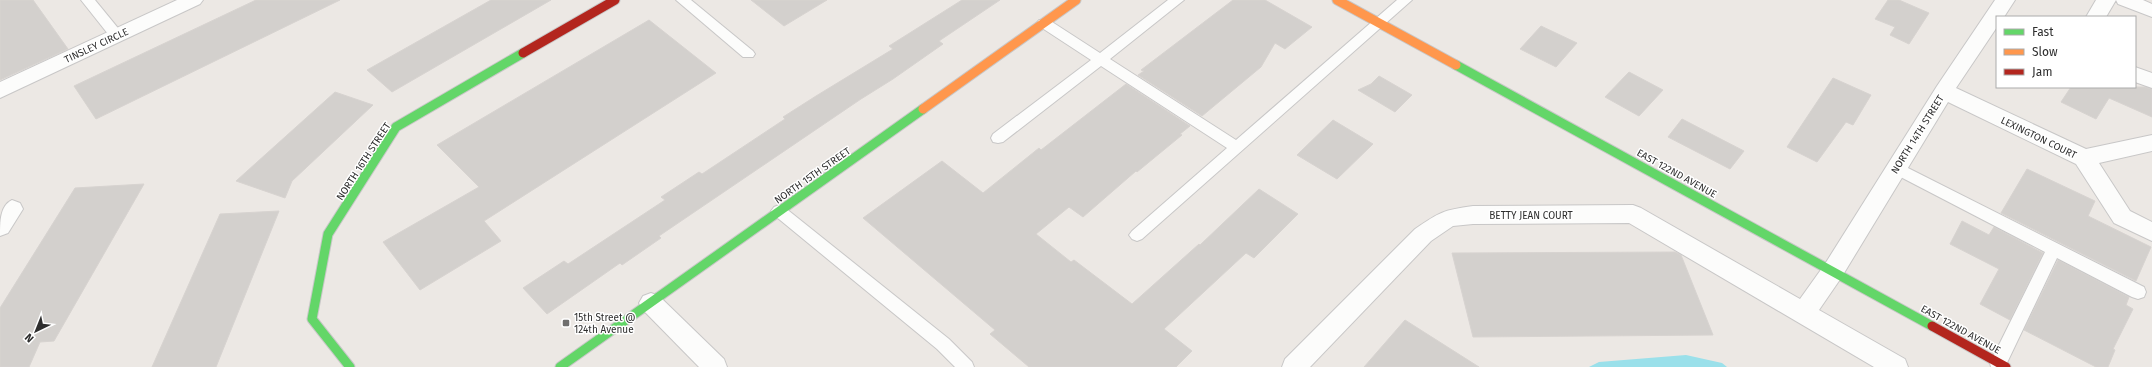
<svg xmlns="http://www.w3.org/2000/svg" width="2152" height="367" font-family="'Fira Sans',sans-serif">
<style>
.water{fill:#9ae0ea}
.building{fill:#d3d0cd;stroke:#d7d3d0}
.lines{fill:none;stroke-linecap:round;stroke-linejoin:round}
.lane-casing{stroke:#c8c7c7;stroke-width:2}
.street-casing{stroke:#c8c7c7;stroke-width:2}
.fast-casing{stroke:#c8c7c7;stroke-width:11}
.slow-casing{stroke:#c8c7c7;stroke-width:11}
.jam-casing{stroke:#c8c7c7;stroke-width:11}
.lane{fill:#fcfcfb;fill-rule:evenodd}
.street{fill:#fcfcfb;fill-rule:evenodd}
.fast{stroke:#63d668;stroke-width:9}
.slow{stroke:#ff974d;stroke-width:9}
.jam{stroke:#b3261e;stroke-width:9}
.poi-dot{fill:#706f6e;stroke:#fff;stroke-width:1.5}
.labels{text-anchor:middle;stroke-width:3;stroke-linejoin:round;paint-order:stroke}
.street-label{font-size:10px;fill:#2e2e2e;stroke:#fff}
.poi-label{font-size:10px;fill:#2e2e2e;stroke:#fff;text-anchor:start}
</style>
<rect width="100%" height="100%" fill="#ece8e4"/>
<polygon class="water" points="1686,355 1722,363 1727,367 1589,367 1599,362"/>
<g class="building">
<polygon points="0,0 33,0 68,49 0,80"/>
<polygon points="256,0 340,0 96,119 74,86"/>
<polygon points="491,0 551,0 392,92 367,70"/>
<polygon points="751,0 827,0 784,26"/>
<polygon points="962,0 1000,0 939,41 943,44 893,79 861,99 659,236 661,238 622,265 620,263 547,314 523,288 564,261 568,264 665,200 661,197 699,172 702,174 785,119 783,117 816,96 893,49 889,46"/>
<polygon points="1233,0 1265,0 1312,27 1285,49 1275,43 1261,67 1202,116 1138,75 1144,71 1141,70"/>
<polygon points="1888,0 1899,0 1929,13 1909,44 1890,35 1895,27 1875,19"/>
<polygon points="649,20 716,73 484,221 501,241 420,290 383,242 479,187 437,145"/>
<polygon points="1541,26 1577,43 1556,67 1520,49"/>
<polygon points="1629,72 1663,90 1639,116 1605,97"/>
<polygon points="1379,76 1412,95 1395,112 1358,90 1371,84"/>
<polygon points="1833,78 1871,95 1853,125 1846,122 1817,162 1787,147"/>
<polygon points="1126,84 1190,126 1180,134 1182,135 1137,172 1136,171 1083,217 1069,207 1036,234 1071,262 1074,260 1132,304 1199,244 1200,245 1259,189 1298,214 1254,258 1246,253 1164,329 1192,351 1176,367 1029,367 990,334 995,330 863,218 942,161 983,193 1039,148 1041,150"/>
<polygon points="2071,87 2145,87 2152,89 2152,117 2109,98 2096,119 2061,102"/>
<polygon points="335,92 373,105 292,181 285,198 236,181"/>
<polygon points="1682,119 1744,151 1730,169 1668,137"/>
<polygon points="1333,120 1373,144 1337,179 1297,155"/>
<polygon points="2027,169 2095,201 2088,216 2151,247 2136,281 2001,213"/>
<polygon points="144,184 54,341 40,342 29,367 0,367 0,308 75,188"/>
<polygon points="279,211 216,367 152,367 220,214"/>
<polygon points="1962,221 1989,235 1994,227 2043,253 2010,320 1980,304 1999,269 1950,244"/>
<polygon points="1675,252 1681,255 1713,335 1473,337 1452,253"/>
<polygon points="2058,260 2129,297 2126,305 2133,309 2113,349 2115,350 2108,367 2096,367 2024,330"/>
<polygon points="1405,320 1479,367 1364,367"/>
</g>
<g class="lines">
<defs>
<g id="lane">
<polygon points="81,0 95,0 122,33 124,36 122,39 112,39"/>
<polygon points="676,0 691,0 753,51 755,54 753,57 743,57"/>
<polygon points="1168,0 1184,0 1110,59 1236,140 1397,0 1412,0 1142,239 1137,241 1132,239 1129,235 1132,231 1227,148 1101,66 1003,142 998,143 993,142 991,138 993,134 1091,60 1039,26 1037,23 1039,20 1049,20 1100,53"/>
<polygon points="1896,162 2144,287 2146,292 2144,297 2138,299 2132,297 2057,258 2005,367 1991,367 1990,363 2045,252 1891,172 1889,168 1891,164"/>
<polygon points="779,205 784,207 949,339 972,362 974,367 955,367 937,349 774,215 771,211 774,207"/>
</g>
<g id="street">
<polygon points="177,0 203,0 200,4 0,98 0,82"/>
<path d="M 1995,0 L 2015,0 L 2004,17 L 1997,17 L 1997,27 L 1956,88 L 2086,149 L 2152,135 L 2152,151 L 2099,163 L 2130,211 L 2152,222 L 2152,241 L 2114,223 L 2076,164 L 1948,102 L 1841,278 L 1819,310 L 1905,359 L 1908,367 L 1874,367 L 1629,223 L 1473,224 L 1453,226 L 1431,241 L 1310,367 L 1282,367 L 1285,359 L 1415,229 C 1440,212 1443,210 1473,206 L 1633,205 L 1641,208 L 1800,299 L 1825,264 L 1937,86 Z"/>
<polygon points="2096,0 2143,0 2152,4 2152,17 2118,4 2116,0 2106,17 2086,17"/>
<polygon points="2135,67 2152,73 2152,88 2135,82"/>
<path d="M 12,200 L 20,203 L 23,209 L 8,233 L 0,236 C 0,221 0,206 12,200 Z"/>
<polygon points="651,293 659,296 724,359 727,367 699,367 643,310 639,303 643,296"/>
</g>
<g id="fast">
<polyline points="1456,65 1932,326"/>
<polyline points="350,367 312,319 328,234 396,127 523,53"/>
<polyline points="560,367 923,109"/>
</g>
<g id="slow">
<polyline points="1337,0 1456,65"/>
<polyline points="923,109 1076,0"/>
</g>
<g id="jam">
<polyline points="523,53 615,0"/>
<polyline points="1932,326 2006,367"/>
</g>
</defs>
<use href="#lane" class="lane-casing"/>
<use href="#street" class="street-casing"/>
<use href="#fast" class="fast-casing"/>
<use href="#slow" class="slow-casing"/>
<use href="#jam" class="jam-casing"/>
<use href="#lane" class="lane"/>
<use href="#street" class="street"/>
<use href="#fast" class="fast"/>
<use href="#slow" class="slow"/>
<use href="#jam" class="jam"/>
</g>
<rect class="poi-dot" x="562" y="319" width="8" height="8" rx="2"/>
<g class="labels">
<g class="street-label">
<text transform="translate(96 45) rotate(-25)" y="4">TINSLEY CIRCLE</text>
<text transform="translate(1917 134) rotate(-58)" y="4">NORTH 14TH STREET</text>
<text transform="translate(2039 137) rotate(26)" y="4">LEXINGTON COURT</text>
<text transform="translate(363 161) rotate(-57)" y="4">NORTH 16TH STREET</text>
<text transform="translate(1677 173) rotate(29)" y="4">EAST 122ND AVENUE</text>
<text transform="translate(812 175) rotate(-35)" y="4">NORTH 15TH STREET</text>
<text x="1531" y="219">BETTY JEAN COURT</text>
<text transform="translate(1961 329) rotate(29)" y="4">EAST 122ND AVENUE</text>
</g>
<g class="poi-label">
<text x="574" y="321">15th Street @<tspan x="574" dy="12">124th Avenue</tspan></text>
</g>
</g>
<rect x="1996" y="16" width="140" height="72" fill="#ffffff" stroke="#ababab"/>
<rect x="2004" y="29" width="20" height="6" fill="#63d668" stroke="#ababab"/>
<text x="2032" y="36" font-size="12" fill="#2e2e2e">Fast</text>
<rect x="2004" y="49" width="20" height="6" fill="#ff974d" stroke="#ababab"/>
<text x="2032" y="56" font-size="12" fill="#2e2e2e">Slow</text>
<rect x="2004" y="69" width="20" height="6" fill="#b3261e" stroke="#ababab"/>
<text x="2032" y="76" font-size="12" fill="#2e2e2e">Jam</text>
<g transform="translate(36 331) rotate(223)" stroke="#ffffff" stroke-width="3" paint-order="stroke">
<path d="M0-3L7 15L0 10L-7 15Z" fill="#2e2e2e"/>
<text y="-6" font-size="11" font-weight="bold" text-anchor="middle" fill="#2e2e2e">N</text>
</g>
</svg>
